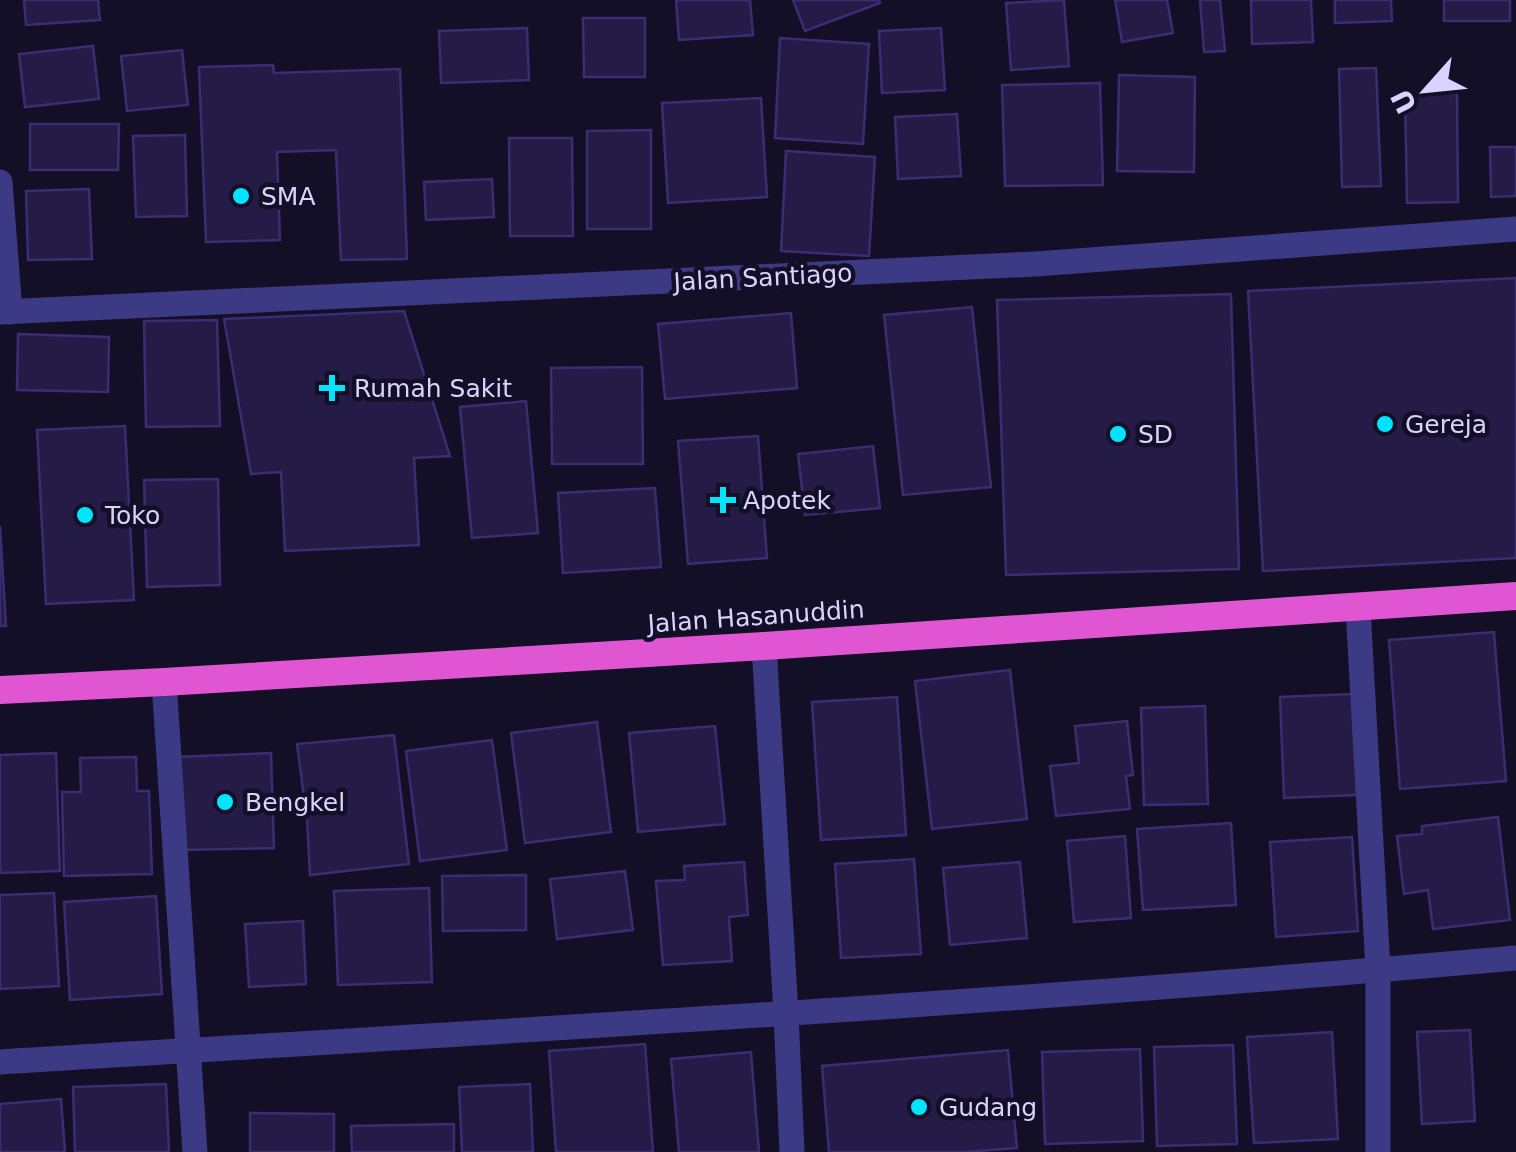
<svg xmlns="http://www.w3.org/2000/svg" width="1516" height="1152" font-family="'DejaVu Sans',sans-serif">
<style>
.building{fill:#241b47;stroke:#3b2d73;stroke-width:2.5}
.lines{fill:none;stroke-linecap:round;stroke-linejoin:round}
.minor{stroke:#3d3a85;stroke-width:25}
.trunk{stroke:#e055d1;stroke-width:28}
.poi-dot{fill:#00e5ff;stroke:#130f26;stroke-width:4}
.labels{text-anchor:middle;stroke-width:9;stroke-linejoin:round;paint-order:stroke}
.poi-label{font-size:25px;fill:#d9d4ff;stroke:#130f26;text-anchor:start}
.street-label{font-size:25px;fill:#d9d4ff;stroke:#130f26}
</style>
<rect width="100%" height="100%" fill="#130f26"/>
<g class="building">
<polygon points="24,0 98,0 100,20 26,25"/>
<polygon points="676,0 750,0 753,35 679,40"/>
<polygon points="793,0 879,0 880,3 805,31"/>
<polygon points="1064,0 1069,66 1011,70 1006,3"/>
<polygon points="1115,0 1167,0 1173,33 1122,42"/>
<polygon points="1200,0 1220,0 1225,51 1204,52"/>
<polygon points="1251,0 1311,0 1313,42 1252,44"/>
<polygon points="1335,0 1391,0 1392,21 1335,23"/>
<rect x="1444" y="0" width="66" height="21"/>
<polygon points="583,18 645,18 645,77 584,77"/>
<polygon points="527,28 529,80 441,83 439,31"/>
<polygon points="941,28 945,90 882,93 879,31"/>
<polygon points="780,38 869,44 863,144 775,138"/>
<polygon points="93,46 99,99 25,107 19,54"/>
<polygon points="182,50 188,105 127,111 121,56"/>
<polygon points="273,65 274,73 400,69 407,259 341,260 336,150 277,152 280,240 206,242 199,67"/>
<polygon points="1376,68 1381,186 1342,187 1339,69"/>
<polygon points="1119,75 1195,77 1194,172 1117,171"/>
<polygon points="1100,83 1103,185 1005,186 1002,85"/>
<polygon points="1457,93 1458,202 1407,203 1405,94"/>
<polygon points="761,98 767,197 668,203 662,103"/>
<polygon points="957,114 961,176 898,179 895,117"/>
<polygon points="30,124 119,124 118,170 30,170"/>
<polygon points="651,130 651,229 587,229 587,131"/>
<polygon points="185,135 187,216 136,217 133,136"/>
<polygon points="509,138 572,138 573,236 510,236"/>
<polygon points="1490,147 1516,147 1516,196 1491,197"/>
<polygon points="786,151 875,157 869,256 781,251"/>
<polygon points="492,179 494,217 426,220 424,182"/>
<polygon points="89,189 92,259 28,260 26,191"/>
<polygon points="1516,278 1516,558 1263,571 1248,291"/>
<polygon points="1231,294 1239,569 1006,575 997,300"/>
<polygon points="972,307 991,487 903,495 884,315"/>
<polygon points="404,311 450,456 414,458 419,545 285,551 281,472 251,474 224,319"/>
<polygon points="791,313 797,388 665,399 658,324"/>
<polygon points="217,320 220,426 146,427 144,321"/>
<polygon points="18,334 109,337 108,392 17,390"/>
<polygon points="642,367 643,464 552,464 551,368"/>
<polygon points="526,401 538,533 472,538 460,407"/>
<polygon points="125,426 134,600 46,604 37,430"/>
<polygon points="758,436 767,558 688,564 678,441"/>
<polygon points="873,446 880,508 805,515 798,454"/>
<polygon points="218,479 220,585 147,587 144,480"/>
<polygon points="655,488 661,567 563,573 558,493"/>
<polygon points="0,526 6,626 0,626"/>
<polygon points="1494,632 1506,781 1400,789 1389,640"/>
<polygon points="1010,670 1027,819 932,829 915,681"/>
<polygon points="1352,694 1357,795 1284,798 1280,697"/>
<polygon points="897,697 906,835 821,840 812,702"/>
<polygon points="1205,706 1208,804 1144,805 1141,708"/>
<polygon points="1127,721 1133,775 1126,776 1130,809 1056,816 1050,766 1079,763 1075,726"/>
<polygon points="597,722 611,832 525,843 511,733"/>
<polygon points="715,726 725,824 638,832 629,733"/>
<polygon points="394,735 409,864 310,875 307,820 297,744"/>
<polygon points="492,740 507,850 420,861 406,751"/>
<polygon points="56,753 60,871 0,873 0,755"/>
<polygon points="271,753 274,848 180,850 176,757"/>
<polygon points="136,757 137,791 149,791 152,874 64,876 62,792 81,792 80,758"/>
<polygon points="1498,817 1510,920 1433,929 1428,890 1404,894 1397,836 1422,834 1422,826"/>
<polygon points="1231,823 1236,905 1143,910 1137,829"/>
<polygon points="1125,836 1131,918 1074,922 1067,841"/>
<polygon points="1352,837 1358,931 1276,937 1270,842"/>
<polygon points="914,859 921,954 841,958 835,864"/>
<polygon points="744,862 748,915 729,917 732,961 663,965 656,881 685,880 684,866"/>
<polygon points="1020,862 1027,938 950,945 943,868"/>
<polygon points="625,871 633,930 557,939 550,879"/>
<polygon points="526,875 526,930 443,931 442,876"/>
<polygon points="429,888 432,982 338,985 334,891"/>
<polygon points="54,893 59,986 0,989 0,895"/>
<polygon points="156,896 162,994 70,1000 64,902"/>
<polygon points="303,921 306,984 249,987 245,924"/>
<polygon points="1470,1030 1475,1121 1422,1124 1417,1032"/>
<polygon points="1332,1032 1338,1139 1254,1143 1247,1037"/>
<polygon points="645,1044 653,1152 556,1152 549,1051"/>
<polygon points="1233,1045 1237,1144 1157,1146 1154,1047"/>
<polygon points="1140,1049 1143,1141 1045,1144 1042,1052"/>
<polygon points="1008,1050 1017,1148 966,1152 829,1152 822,1066"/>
<polygon points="751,1052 759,1152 679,1152 671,1059"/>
<polygon points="166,1084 169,1152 75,1152 73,1087"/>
<polygon points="530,1084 533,1152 462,1152 459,1087"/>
<polygon points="61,1099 65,1152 0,1152 0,1104"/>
<polygon points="250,1113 334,1114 334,1152 250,1152"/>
<polygon points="454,1124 454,1152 352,1152 351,1126"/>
</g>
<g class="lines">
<g class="minor">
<polyline points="0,182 10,312"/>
<polyline points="0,312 1035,264 1516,229"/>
<polyline points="1358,608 1378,970 1378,1152"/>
<polyline points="764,646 786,1013 792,1152"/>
<polyline points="164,682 195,1152"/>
<path d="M 0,1062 C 505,1031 1012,1003 1516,958"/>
</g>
<polyline class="trunk" points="0,690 164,682 764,646 1516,596"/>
</g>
<g class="poi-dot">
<circle cx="241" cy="196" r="10"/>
<path d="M327 373h10v10h10v10h-10v10h-10v-10h-10v-10h10z"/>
<circle cx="1385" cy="424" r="10"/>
<circle cx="1118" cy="434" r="10"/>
<path d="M718 485h10v10h10v10h-10v10h-10v-10h-10v-10h10z"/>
<circle cx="85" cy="515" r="10"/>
<circle cx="225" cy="802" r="10"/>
<circle cx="919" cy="1107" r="10"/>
</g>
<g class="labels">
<g class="poi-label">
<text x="261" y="205">SMA</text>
<text x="354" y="397">Rumah Sakit</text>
<text x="1405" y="433">Gereja</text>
<text x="1138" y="443">SD</text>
<text x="743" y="509">Apotek</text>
<text x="105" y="524">Toko</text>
<text x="245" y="811">Bengkel</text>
<text x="939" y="1116">Gudang</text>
</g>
<g class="street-label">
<text transform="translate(763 277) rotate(-3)" y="9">Jalan Santiago</text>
<text transform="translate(756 616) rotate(-4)" y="9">Jalan Hasanuddin</text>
</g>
</g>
<g transform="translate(1426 90) rotate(243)" stroke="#130f26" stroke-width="8" paint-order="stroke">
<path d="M0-8L18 38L0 25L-18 38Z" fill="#d9d4ff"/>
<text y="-15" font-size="28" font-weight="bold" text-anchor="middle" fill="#d9d4ff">U</text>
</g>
</svg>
